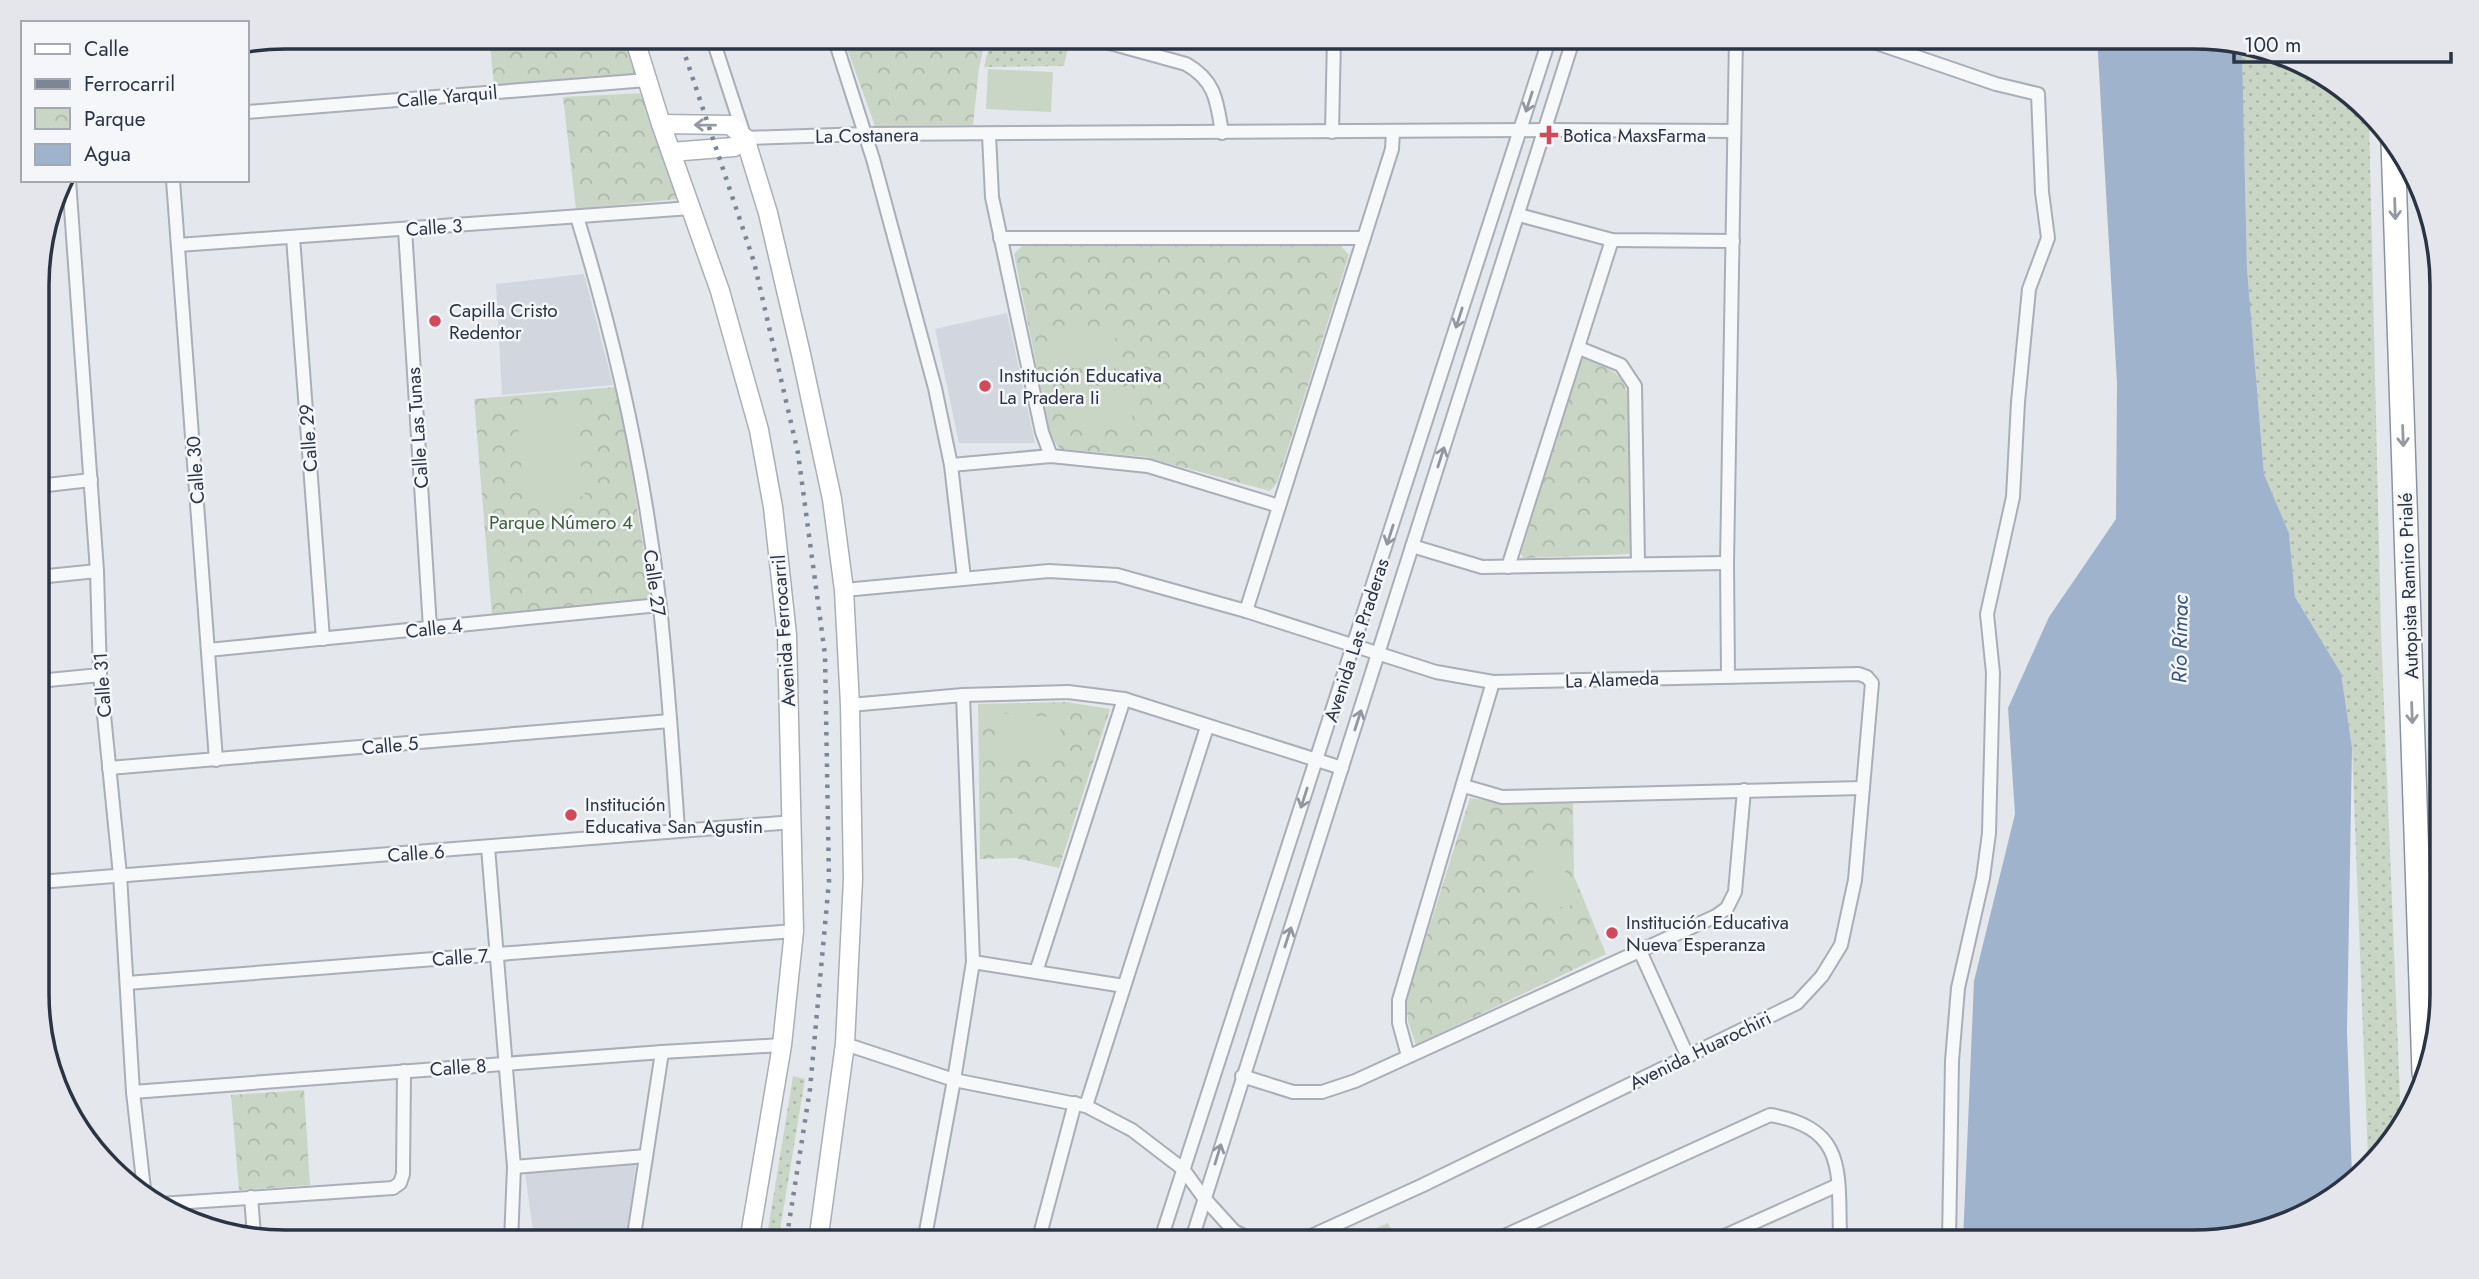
<svg xmlns="http://www.w3.org/2000/svg" width="2479" height="1279" font-family="Jost,sans-serif">
<style>
.built{fill:#d2d6de}
.grass{fill:url(#grass-dots)}
.park{fill:url(#park-crowns)}
.pitch{fill:#c9d6c5}
.water{fill:#9fb4cc}
.lines{fill:none;stroke-linecap:round;stroke-linejoin:round}
.street-casing{stroke:#a9aeb7;stroke-width:16}
.secondary-casing{stroke:#a9aeb7;stroke-width:21}
.highway-casing{stroke:#8b94a3;stroke-width:26}
.street{stroke:#f7f8fa;stroke-width:12}
.secondary{stroke:#fff;stroke-width:18}
.highway{stroke:#fff;stroke-width:23}
.rail{stroke:#7d8696;stroke-width:4.5;stroke-dasharray:3.5 7;stroke-linecap:butt}
.oneway{stroke:#9196a0}
.oneway2{stroke:#959aa2}
.poi-dot{fill:#d1495b;stroke:#f4f6f9;stroke-width:2.5}
.labels{text-anchor:middle;stroke-width:5;stroke-linejoin:round;paint-order:stroke}
.street-label{font-size:19px;fill:#2b3445;stroke:#f4f6f9}
.poi-label{font-size:19px;fill:#2b3445;stroke:#f4f6f9;text-anchor:start}
.park-label{font-size:19px;fill:#3f6138;stroke:#f4f6f9}
.water-label{font-size:21px;font-style:italic;fill:#34527a;stroke:#f4f6f9}
.rim{fill:none;stroke:#2b3445;stroke-width:3.5}
</style>
<defs>
<pattern id="grass-dots" width="8" height="8" patternUnits="userSpaceOnUse" patternTransform="scale(1.75)"><rect width="8" height="8" fill="#c9d6c5"/><path d="M2 2h.1M6 6h.1" fill="none" stroke="#adb8ab" stroke-width="1.8" stroke-linecap="round"/></pattern>
<pattern id="park-crowns" width="20" height="18" patternUnits="userSpaceOnUse" patternTransform="scale(1.75)"><rect width="20" height="18" fill="#c9d6c5"/><path d="M2 6a3 3 0 1 1 6 0M12 15a3 3 0 1 1 6 0" fill="none" stroke="#adb8ab"/></pattern>
</defs>
<rect width="100%" height="100%" fill="#e4e7ec"/>
<g class="built">
<polygon points="584,274 613,385 502,395 496,284"/>
<polygon points="1007,313 1035,443 959,443 935,329"/>
<polygon points="636,1164 626,1242 533,1231 525,1173"/>
</g>
<g class="grass">
<polygon points="991,37 1046,37 1069,43 1064,66 984,67"/>
<polygon points="2242,48 2304,63 2369,119 2381,633 2401,1122 2368,1159 2352,748 2341,673 2295,597 2289,533 2264,474 2247,268"/>
<polygon points="793,1076 805,1079 778,1242 766,1242"/>
</g>
<g class="park">
<polygon points="489,37 628,37 639,74 494,85"/>
<polygon points="843,37 986,37 979,68 973,125 875,126"/>
<polygon points="644,93 678,199 576,209 563,97"/>
<polygon points="1338,243 1349,255 1277,483 1270,491 1145,457 1060,449 1051,437 1014,254 1023,245"/>
<path d="M 1582,358 C 1610,370 1622,369 1630,401 L 1631,554 L 1523,558 L 1521,553 Z"/>
<polygon points="616,387 628,446 651,599 492,616 474,399"/>
<polygon points="1066,702 1110,709 1059,868 1016,858 980,859 978,704"/>
<polygon points="1470,798 1508,804 1573,803 1574,876 1606,954 1416,1045 1408,1021 1406,1001"/>
<polygon points="304,1090 310,1185 239,1190 231,1095"/>
</g>
<g class="pitch">
<polygon points="988,69 1053,72 1051,112 986,109"/>
<polygon points="1052,327 1116,329 1114,370 1050,367"/>
<polygon points="1069,385 1133,387 1132,428 1067,426"/>
<polygon points="574,406 585,496 527,503 524,500 517,413"/>
<polygon points="995,713 1061,718 1059,755 995,751"/>
<polygon points="1561,848 1572,905 1540,911 1530,853"/>
<polygon points="1388,1223 1396,1242 1345,1242"/>
</g>
<polygon class="water" points="2097,37 2194,37 2242,48 2247,268 2264,474 2289,533 2295,597 2341,673 2352,748 2347,1031 2352,1177 2331,1201 2210,1242 1963,1242 1974,981 2015,814 2008,708 2049,617 2116,519 2117,383"/>
<g class="lines">
<defs>
<g id="street">
<polyline points="712,37 745,138 866,134 1546,130 1734,131"/>
<polyline points="834,37 873,159 935,388 951,465 964,578"/>
<path d="M 1088,37 L 1186,64 C 1216,81 1217,102 1222,133"/>
<polyline points="1859,37 1996,84 2038,94 2042,192 2048,238 2029,289 2018,402 2013,497 1987,614 1993,673 1989,833 1983,878 1958,988 1952,1061 1949,1242"/>
<polyline points="247,112 647,80"/>
<polyline points="1332,132 1334,37"/>
<polyline points="989,135 992,197 1042,432 1051,456"/>
<polyline points="69,180 97,571 100,675 120,875 133,1092 144,1189"/>
<polyline points="173,180 216,760"/>
<polyline points="1519,215 1612,240 1733,241"/>
<path d="M 577,217 C 616,343 645,475 660,607 C 668,681 673,756 678,830"/>
<polyline points="405,229 430,628"/>
<polyline points="293,237 323,639"/>
<polyline points="1000,238 1364,238"/>
<polyline points="178,245 691,208"/>
<polyline points="1579,348 1621,365 1635,386 1638,563"/>
<polyline points="951,465 1051,456 1148,466 1279,506"/>
<polyline points="38,486 91,480"/>
<polyline points="1412,546 1482,567 1727,563"/>
<polyline points="1508,567 1612,240"/>
<polyline points="38,577 97,571"/>
<polyline points="844,590 1049,571 1117,575 1246,611 1436,672 1493,682 1859,674 1867,677 1872,683 1855,880 1841,945 1822,976 1797,1003 1421,1186 1298,1242"/>
<polyline points="1246,611 1392,149 1393,131"/>
<polyline points="208,650 659,605"/>
<polyline points="1728,675 1727,563 1736,37"/>
<polyline points="38,681 100,675"/>
<polyline points="850,705 963,695 1068,692 1124,699 1342,768"/>
<polyline points="109,768 670,721"/>
<polyline points="1464,786 1502,797 1863,788"/>
<polyline points="488,847 514,1167 511,1242"/>
<polyline points="39,882 793,822"/>
<polyline points="1640,951 1688,1057"/>
<polyline points="973,962 1124,986"/>
<polyline points="1036,972 1124,699"/>
<polyline points="127,983 794,931"/>
<polyline points="845,1044 954,1080 1086,1106 1132,1130 1183,1169 1204,1198 1234,1231 1256,1242"/>
<polyline points="1408,1056 1399,1023 1399,1000 1493,682"/>
<polyline points="1242,1076 1293,1092 1322,1092 1355,1081 1716,916 1727,908 1735,892 1744,790"/>
<polyline points="133,1092 662,1052 782,1045"/>
<polyline points="1086,1106 1207,727"/>
<polyline points="514,1167 646,1156"/>
<polyline points="251,1197 254,1235"/>
<polyline points="160,1204 393,1188 400,1183 403,1174 404,1071"/>
<polyline points="633,1242 662,1052"/>
<polyline points="924,1242 954,1080 973,962 963,695"/>
<polyline points="1038,1242 1075,1103"/>
<polyline points="1160,1242 1550,37"/>
<polyline points="1191,1242 1574,37"/>
<path d="M 1491,1242 L 1770,1115 C 1847,1128 1838,1172 1840,1236 L 1837,1242"/>
<polyline points="1711,1242 1838,1185"/>
</g>
<g id="secondary">
<polyline points="634,37 661,124 720,291 759,430 773,507 787,635 794,931 782,1045 749,1242"/>
<polyline points="661,124 730,125 745,138"/>
<polyline points="745,138 768,213 801,354 832,499 844,590 850,705 853,879 845,1044 818,1242"/>
<polyline points="671,152 734,147 745,138"/>
</g>
<polyline id="highway" points="2393,141 2424,1073"/>
</defs>
<use href="#street" class="street-casing"/>
<use href="#secondary" class="secondary-casing"/>
<use href="#highway" class="highway-casing"/>
<use href="#street" class="street"/>
<use href="#secondary" class="secondary"/>
<use href="#highway" class="highway"/>
<polyline class="rail" points="679,37 754,262 798,453 825,655 829,881 810,1089 786,1242"/>
</g>
<defs><path id="oneway-shaft" d="M-6 0H5M1.5-3L5.5 0L1.5 3" fill="none" stroke-width="1.6" stroke-linecap="round" stroke-linejoin="round" transform="scale(1.75)"/></defs>
<g class="oneway">
<use href="#oneway-shaft" transform="translate(1529 102) rotate(108)"/>
<use href="#oneway-shaft" transform="translate(1459 318) rotate(108)"/>
<use href="#oneway-shaft" transform="translate(1441 457) rotate(-72)"/>
<use href="#oneway-shaft" transform="translate(1390 535) rotate(108)"/>
<use href="#oneway-shaft" transform="translate(1358 720) rotate(-72)"/>
<use href="#oneway-shaft" transform="translate(1304 798) rotate(108)"/>
<use href="#oneway-shaft" transform="translate(1288 937) rotate(-72)"/>
<use href="#oneway-shaft" transform="translate(1218 1154) rotate(-73)"/>
</g>
<g class="oneway2">
<use href="#oneway-shaft" transform="translate(705 125) rotate(-179)"/>
<use href="#oneway-shaft" transform="translate(2395 209) rotate(88)"/>
<use href="#oneway-shaft" transform="translate(2403 436) rotate(88)"/>
<use href="#oneway-shaft" transform="translate(2412 713) rotate(88)"/>
</g>
<g class="poi-dot">
<path d="M1545.5 124.5h7v7h7v7h-7v7h-7v-7h-7v-7h7z"/>
<circle cx="435" cy="321" r="7"/>
<circle cx="985" cy="386" r="7"/>
<circle cx="571" cy="815" r="7"/>
<circle cx="1612" cy="933" r="7"/>
</g>
<g class="labels">
<g class="street-label">
<text transform="translate(447 96) rotate(-5)" y="7">Calle Yarquil</text>
<text transform="translate(867 135) rotate(-1)" y="7">La Costanera</text>
<text transform="translate(434 227) rotate(-4)" y="7">Calle 3</text>
<text transform="translate(417 428) rotate(-94)" y="7">Calle Las Tunas</text>
<text transform="translate(308 438) rotate(-94)" y="7">Calle 29</text>
<text transform="translate(195 470) rotate(-94)" y="7">Calle 30</text>
<text transform="translate(655 583) rotate(82)" y="7">Calle 27</text>
<text transform="translate(2408 586) rotate(-92)" y="7">Autopista Ramiro Prialé</text>
<text transform="translate(434 628) rotate(-6)" y="7">Calle 4</text>
<text transform="translate(783 631) rotate(-94)" y="7">Avenida Ferrocarril</text>
<text transform="translate(1356 640) rotate(-72)" y="7">Avenida Las Praderas</text>
<text transform="translate(1612 679) rotate(-2)" y="7">La Alameda</text>
<text transform="translate(102 685) rotate(-94)" y="7">Calle 31</text>
<text transform="translate(390 745) rotate(-5)" y="7">Calle 5</text>
<text transform="translate(416 853) rotate(-4)" y="7">Calle 6</text>
<text transform="translate(460 957) rotate(-4)" y="7">Calle 7</text>
<text transform="translate(1700 1050) rotate(-26)" y="7">Avenida Huarochiri</text>
<text transform="translate(458 1067) rotate(-4)" y="7">Calle 8</text>
</g>
<g class="poi-label">
<text x="1563" y="142">Botica MaxsFarma</text>
<text x="449" y="317">Capilla Cristo<tspan x="449" dy="22">Redentor</tspan></text>
<text x="999" y="382">Institución Educativa<tspan x="999" dy="22">La Pradera Ii</tspan></text>
<text x="585" y="811">Institución<tspan x="585" dy="22">Educativa San Agustin</tspan></text>
<text x="1626" y="929">Institución Educativa<tspan x="1626" dy="22">Nueva Esperanza</tspan></text>
</g>
<g class="park-label">
<text x="561" y="529">Parque Número 4</text>
</g>
<g class="water-label">
<text transform="translate(2180 639) rotate(-89)" y="7">Río Rímac</text>
</g>
</g>
<path d="M0 0H2479V1279H0ZM285 49H2194A236 236 0 0 1 2430 285V994A236 236 0 0 1 2194 1230H285A236 236 0 0 1 49 994V285A236 236 0 0 1 285 49Z" fill="#e4e6eb" fill-rule="evenodd"/>
<path class="rim" d="M285 49H2194A236 236 0 0 1 2430 285V994A236 236 0 0 1 2194 1230H285A236 236 0 0 1 49 994V285A236 236 0 0 1 285 49Z"/>
<rect x="21" y="21" width="228" height="161" fill="#f4f6f9" stroke="#a4a8b1" stroke-width="2"/>
<rect x="35" y="44" width="35" height="10" fill="#ffffff" stroke="#a4a8b1" stroke-width="2"/>
<text x="84" y="56" font-size="21" fill="#2b3445">Calle</text>
<rect x="35" y="79" width="35" height="10" fill="#7d8696" stroke="#a4a8b1" stroke-width="2"/>
<text x="84" y="91" font-size="21" fill="#2b3445">Ferrocarril</text>
<rect x="35" y="108" width="35" height="21" fill="url(#park-crowns)" stroke="#a4a8b1" stroke-width="2"/>
<text x="84" y="126" font-size="21" fill="#2b3445">Parque</text>
<rect x="35" y="144" width="35" height="21" fill="#9fb4cc" stroke="#a4a8b1" stroke-width="2"/>
<text x="84" y="161" font-size="21" fill="#2b3445">Agua</text>
<path d="M2234 52v10h217v-10" fill="none" stroke="#2b3445" stroke-width="3.5"/>
<text x="2244" y="52" font-size="21" fill="#2b3445" stroke="#f4f6f9" stroke-width="5" paint-order="stroke">100 m</text>
</svg>
